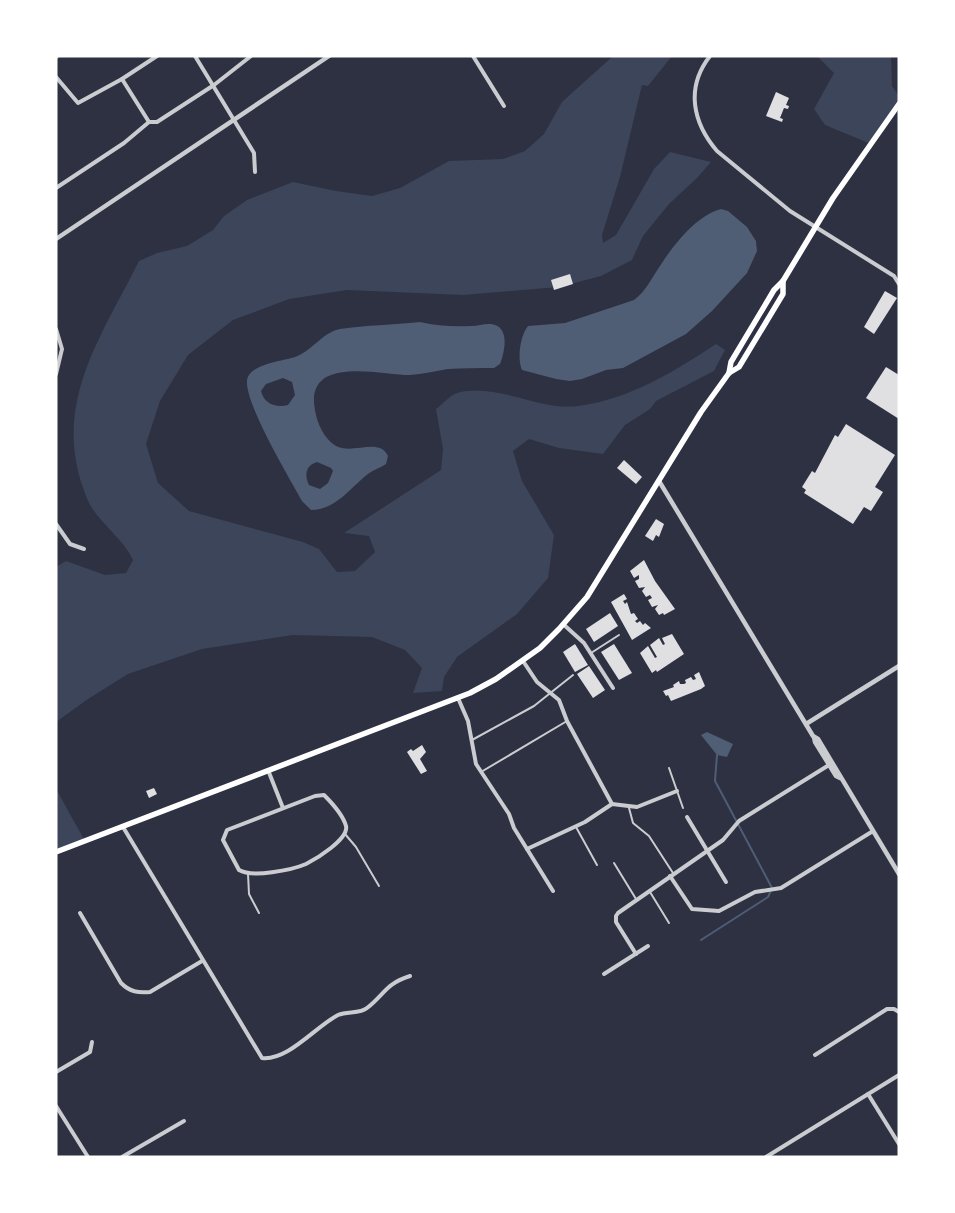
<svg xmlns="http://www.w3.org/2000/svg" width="955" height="1213" font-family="'Asap Condensed',sans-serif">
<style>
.green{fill:#3c4559}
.water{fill:#4f5d75;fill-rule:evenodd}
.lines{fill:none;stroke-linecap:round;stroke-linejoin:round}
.stream{stroke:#4f5d75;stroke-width:2}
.building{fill:#e0e0e3}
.service{stroke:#caccd0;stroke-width:2}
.minor{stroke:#caccd0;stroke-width:4}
.tertiary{stroke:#caccd0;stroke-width:4.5}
.primary{stroke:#fff;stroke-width:5.5}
</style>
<rect width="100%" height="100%" fill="#2d3142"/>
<g class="green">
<path d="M 613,56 L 672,56 L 648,86 L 642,85 L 620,177 L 602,235 L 603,243 L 616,235 L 654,169 L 670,152 L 711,162 L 697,178 L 669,204 L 643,236 L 632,260 L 601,276 L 559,287 L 463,295 L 347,290 L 289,299 L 233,320 L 188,355 L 160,401 L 146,444 L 158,483 L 189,511 L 303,542 L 319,549 L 337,572 L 355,571 L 375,552 L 369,536 L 344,533 L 441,470 L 443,449 L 436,409 C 442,405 450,395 457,393 C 497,382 538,411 578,406 C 628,400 675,371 716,344 L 725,350 L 714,371 L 656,401 L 650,409 L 625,425 L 603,454 L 559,448 L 529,439 L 513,451 L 522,481 L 554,535 L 548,578 L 517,614 L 457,657 L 444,677 L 442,691 L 413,693 L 422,668 L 405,650 L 372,637 L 293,635 L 202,649 L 128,674 L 88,699 L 56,722 L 56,567 L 66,561 L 105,575 L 126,573 L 133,560 C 122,536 95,521 86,496 C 50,406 100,339 139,261 L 157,253 L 187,246 L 213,230 L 224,216 L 247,200 L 293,182 L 336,191 L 372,196 L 400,188 L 449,161 L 503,159 L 525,151 L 544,134 L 562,102 Z"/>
<polygon points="817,56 891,56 892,86 899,96 899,104 871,144 825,125 814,109 834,73"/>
<polygon points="56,789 85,841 56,852"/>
</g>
<g class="water">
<path d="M 721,209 L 728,211 L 747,227 L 756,241 L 757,251 L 747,273 L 712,311 L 686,334 L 623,368 L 606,370 L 582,379 L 570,381 L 556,379 L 522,370 C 517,359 520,336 528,326 L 565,323 L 634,300 C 645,292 650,281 658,269 C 672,247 695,216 721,209 Z"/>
<path d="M 420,322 C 437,326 454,327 471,326 C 479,326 488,322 495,325 C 510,330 504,354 500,364 L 494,368 C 479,368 463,368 448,369 C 435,371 423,374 410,375 C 381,375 304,354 315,410 C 317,423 324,439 336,446 C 353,455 379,437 388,456 L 386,464 C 380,468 373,470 368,474 C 351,487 336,510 311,510 L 302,501 C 290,479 245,404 247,381 C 248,364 283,361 295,357 C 312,351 323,332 340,329 C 366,325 393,325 420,322 ZM 283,378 L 292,382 L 295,395 L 288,405 C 276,408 264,404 261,391 L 266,384 ZM 317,462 L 331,468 L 333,471 L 328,483 L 320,489 L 309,485 C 304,475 306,465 317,462 Z"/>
<polygon points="707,732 733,744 727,757 717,755 701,735"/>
</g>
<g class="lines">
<polyline class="stream" points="701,940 768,897 772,888 715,781 717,755"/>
</g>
<g class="building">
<polygon points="776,92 789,98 786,105 789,106 788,109 784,108 780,118 783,119 782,122 766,116"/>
<polygon points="570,274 573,284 554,290 551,280"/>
<polygon points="885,291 897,298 874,334 864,327"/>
<polygon points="886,367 899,375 899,419 866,398"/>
<polygon points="846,424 895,455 875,487 883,492 871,511 864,507 853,524 804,493 806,490 802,487 812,471 815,473 835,435 838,437"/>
<polygon points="624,460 642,477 636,484 617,468"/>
<polygon points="656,519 664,524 659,537 656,535 653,541 645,536"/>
<polygon points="644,560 655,581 675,609 664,615 663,613 659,615 655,609 658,605 652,607 648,600 652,598 650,595 646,597 642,591 645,587 639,588 635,581 639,579 639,575 634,578 630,571"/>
<polygon points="624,594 627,599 623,601 625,604 627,602 631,614 634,613 638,619 635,621 637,623 640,621 643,625 645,623 651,628 632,640 611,602"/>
<polygon points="610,613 618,626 594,642 586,629"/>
<polygon points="672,634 684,654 657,672 656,670 652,673 640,653 648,646 655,658 657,657 650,645 659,638 663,645 665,644 662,638"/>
<polygon points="575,644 588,665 575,672 563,652"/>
<polygon points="614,644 632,673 619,680 601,652"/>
<polygon points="589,666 605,690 593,698 577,674"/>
<polygon points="699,672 705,686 701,689 671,701 668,695 666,696 663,691 674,687 673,685 679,681 680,684 684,684 686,683 685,680 691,677 693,680 696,679 694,675"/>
<polygon points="422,745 426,752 420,759 427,771 421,774 407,752 411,749 413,751"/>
<polygon points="154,788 157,794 149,798 146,791"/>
</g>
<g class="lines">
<g class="service">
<polyline points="591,653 619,635"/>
<polyline points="472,740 534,706 573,675"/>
<polyline points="669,768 683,808"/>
<polyline points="481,772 567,721"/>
<polyline points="629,808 633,823 649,836 673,873"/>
<polyline points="576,827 597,865"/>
<polyline points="345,834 356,847 379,886"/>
<polyline points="614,863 636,899"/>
<polyline points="248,874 249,894 259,913"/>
<polyline points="650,892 669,923"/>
</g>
<g class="minor">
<polyline points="195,56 254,153 255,172"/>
<polyline points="473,56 504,106"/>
<path d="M 710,56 C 685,88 693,123 717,151 L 790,211 L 894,276 L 899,284"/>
<polyline points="56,57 57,56"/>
<polyline points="56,77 78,103 122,79 157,56"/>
<polyline points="122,79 149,122"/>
<polyline points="149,122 157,122 214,85 251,56"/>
<polyline points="56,188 124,143 149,122"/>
<polyline points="56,329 62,349 56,374"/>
<polyline points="56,524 70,544 84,549"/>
<polyline points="563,624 584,643 613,688"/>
<polyline points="523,661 537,682 559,700 567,721 612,804"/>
<polyline points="458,698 468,721 476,764 509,814 514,828 553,891"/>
<polyline points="268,770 283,808"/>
<path d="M 324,795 C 331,802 343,815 346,826 C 349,839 316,859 306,864 C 292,870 252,878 239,870 L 223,840 L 227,830 L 315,796 Z"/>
<polyline points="687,817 726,882"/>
<path d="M 123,827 L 262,1058 C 288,1061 315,1027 338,1015 C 347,1011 360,1014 367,1008 C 385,994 385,984 410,976"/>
<polyline points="527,849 585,822 612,804 637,807 677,791"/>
<polyline points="670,876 692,909 719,911 755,892 781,888 873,831"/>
<path d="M 80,913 L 121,983 C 130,992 138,993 150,992 L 202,961"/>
<polyline points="636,954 616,922 616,916 618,913 723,840 739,821 829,765"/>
<polyline points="604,974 648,946"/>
<polyline points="815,1055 887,1009 894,1009 899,1012"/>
<polyline points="56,1072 90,1052 92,1042"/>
<polyline points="868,1094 899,1144"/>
<polyline points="56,1106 88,1157"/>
<polyline points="122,1157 184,1121"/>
<polyline points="766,1157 899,1075"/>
</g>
<g class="tertiary">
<polyline points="56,239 329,56"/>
<polyline points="659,481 813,736 818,739 899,874"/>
<polyline points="806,724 899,666"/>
<polyline points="814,737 815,742 836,776 840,778"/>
</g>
<g class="primary">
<polyline points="729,373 731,362 774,290 783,281 833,198 899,104"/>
<polyline points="56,852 470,693 496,679 540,648 559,629 587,597 701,412 729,373 739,367 783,294 783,281"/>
</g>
</g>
<rect width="955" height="1213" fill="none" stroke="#ffffff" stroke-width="115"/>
</svg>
